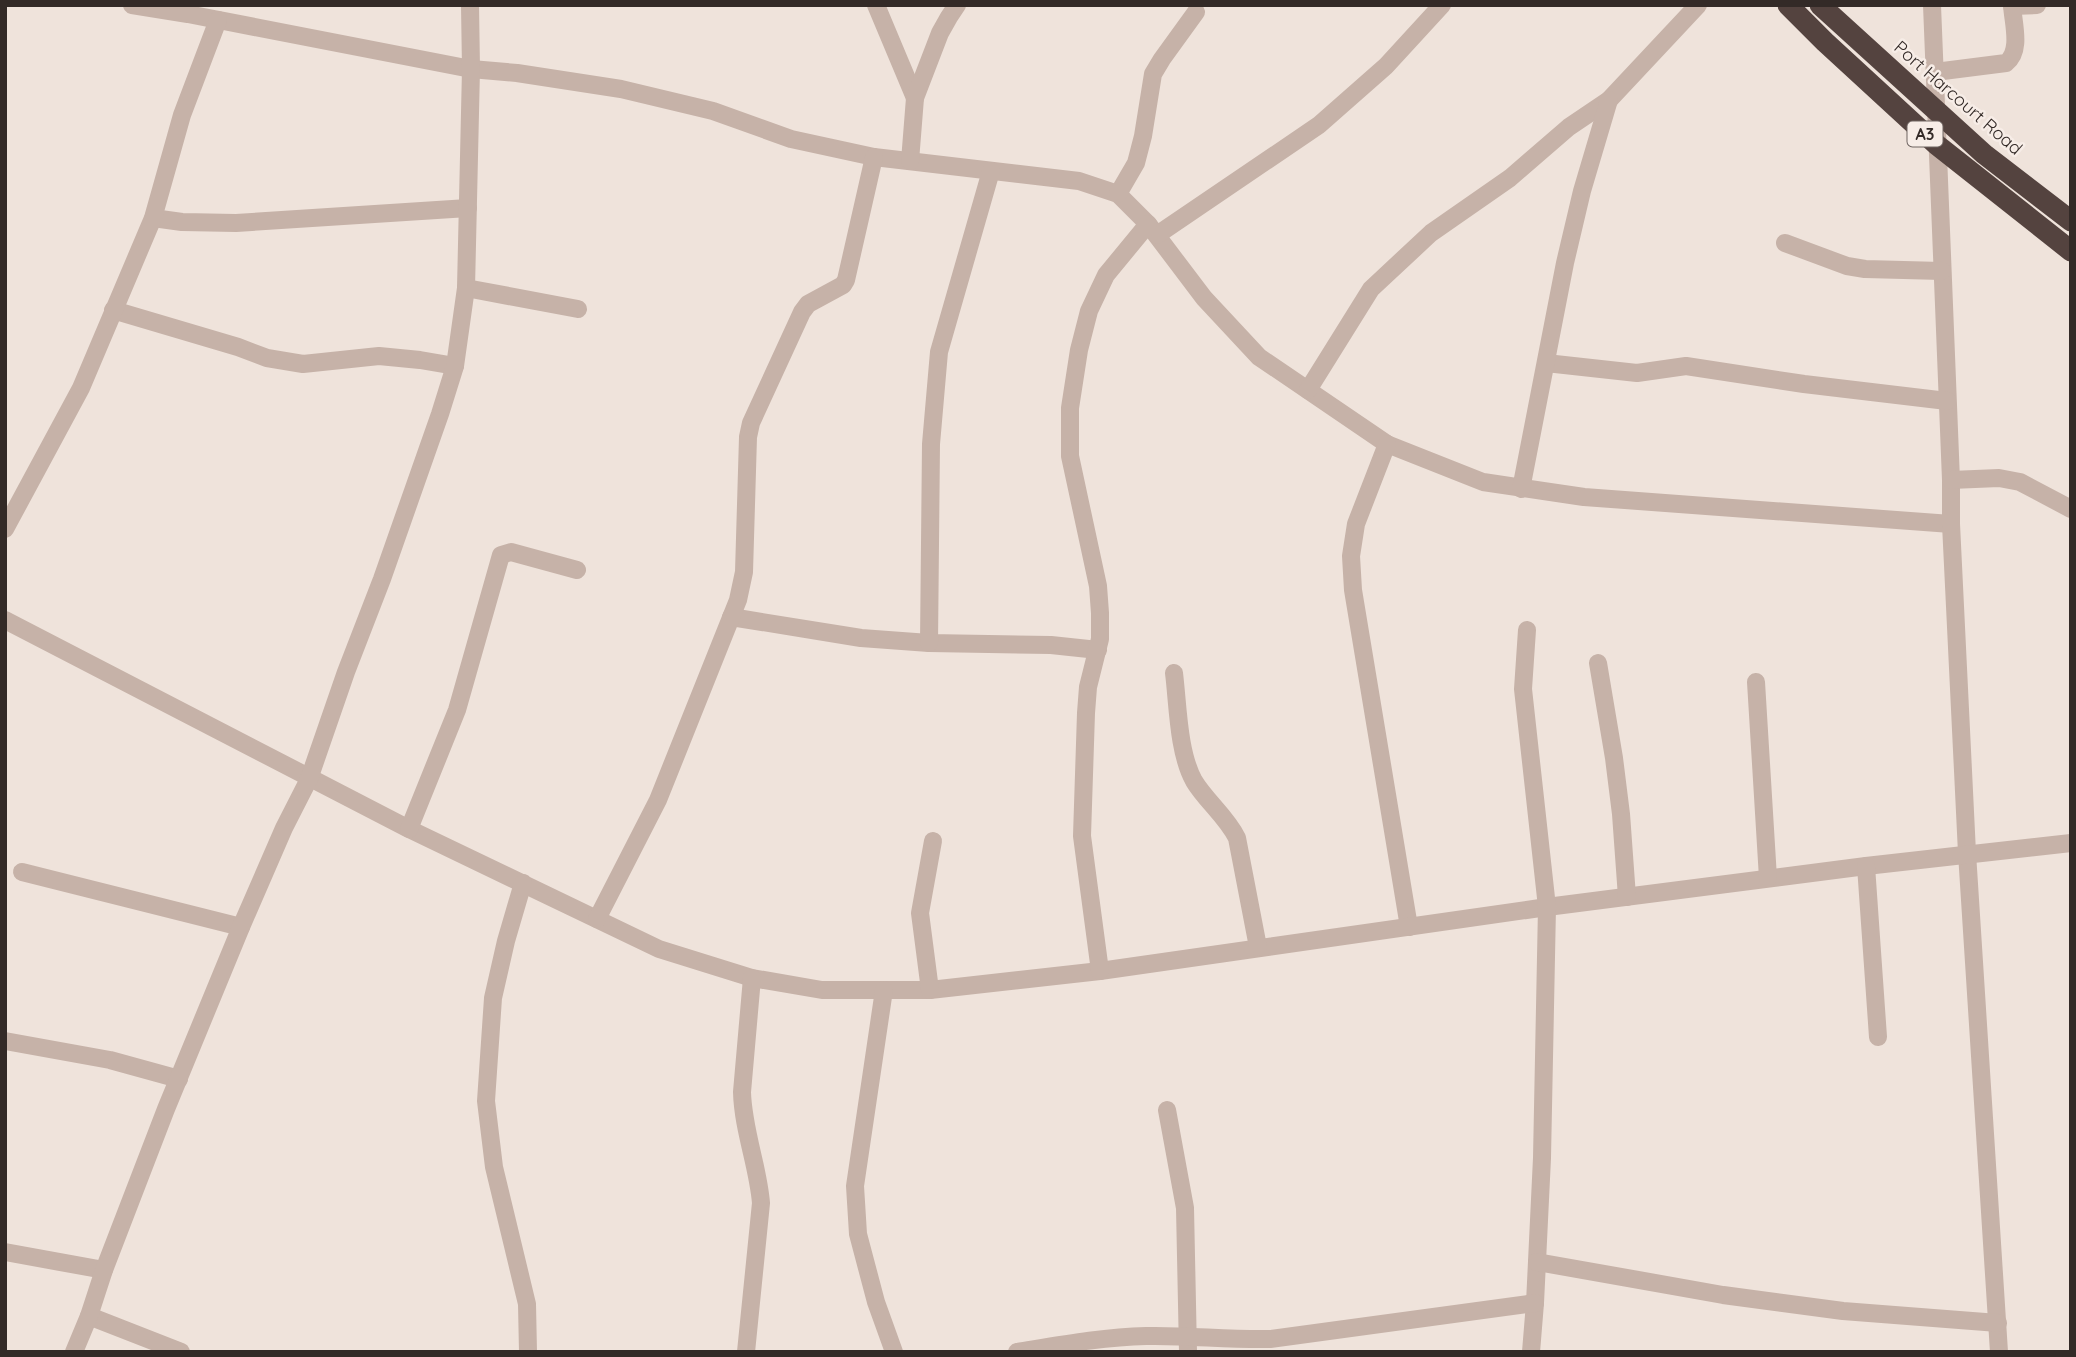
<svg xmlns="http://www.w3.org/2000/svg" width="2076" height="1357" font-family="Quicksand,sans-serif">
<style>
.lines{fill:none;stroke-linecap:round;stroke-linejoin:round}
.minor{stroke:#c6b2a8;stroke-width:18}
.highway{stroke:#54433f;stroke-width:21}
.labels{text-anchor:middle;stroke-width:5;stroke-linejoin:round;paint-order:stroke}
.shield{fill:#f7ede7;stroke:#6e6461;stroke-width:2}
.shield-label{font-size:16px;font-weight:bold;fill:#332a27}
.street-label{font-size:18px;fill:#332a27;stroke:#f7ede7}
</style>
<rect width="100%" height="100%" fill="#efe3db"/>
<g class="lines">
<g class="minor">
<polyline points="132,5 188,14 471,69 517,73 621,89 713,111 791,139 874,157 1079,181 1118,194 1148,224 1204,298 1259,357 1387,444 1483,482 1584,497 1951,524"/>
<polyline points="876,5 915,98"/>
<polyline points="1932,5 1951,480 1951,524 1967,853 1999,1352"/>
<polyline points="2012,6 2037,5"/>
<path d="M 1935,72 L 2006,63 C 2022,51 2013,23 2012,5"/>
<polyline points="910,161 915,98 940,33 949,17 957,5"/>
<polyline points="1118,194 1136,163 1143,136 1153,74 1162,59 1196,12"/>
<polyline points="153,218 182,222 236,223 468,208"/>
<polyline points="1157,235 1319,125 1386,66 1442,5"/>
<polyline points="1785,243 1847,266 1865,269 1942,271"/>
<polyline points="466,288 578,309"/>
<polyline points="113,310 238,347 267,358 303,364 379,356 420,360 455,366"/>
<polyline points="1546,363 1637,373 1686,366 1804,384 1947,401"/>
<polyline points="1308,390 1371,289 1431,233 1510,178 1569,127 1609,100 1698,5"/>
<polyline points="1387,444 1356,524 1351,556 1353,590 1409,927"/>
<polyline points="1951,480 1999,478 2020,482 2071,509"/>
<polyline points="1521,489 1565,263 1582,191 1609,100"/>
<polyline points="5,529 81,388 153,218 182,115 218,20"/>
<polyline points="731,617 861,638 929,643 1051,645 1098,650"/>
<polyline points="5,620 409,829 659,949 752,978 822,990 930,990 1100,971 1547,907 1866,866 2071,843"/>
<polyline points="1527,630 1523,689 1547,907 1542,1158 1535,1303 1531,1352"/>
<polyline points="929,643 931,444 939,352 991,171"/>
<polyline points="1598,663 1614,758 1621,814 1627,897"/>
<path d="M 1174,673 C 1178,705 1178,752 1194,781 C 1206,801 1226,816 1237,838 L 1258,947"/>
<polyline points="1756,682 1768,878"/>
<polyline points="409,829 457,710 501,555 511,552 577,570"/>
<polyline points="1866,866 1878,1037"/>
<polyline points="22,872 241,927"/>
<polyline points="523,883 506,941 493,998 486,1101 494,1167 527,1304 528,1352"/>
<polyline points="597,919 658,800 738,600 744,572 748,437 751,423 802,312 808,304 843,285 846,280 874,157"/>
<polyline points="1100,971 1082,836 1086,713 1088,687 1100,639 1100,613 1098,586 1070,456 1070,408 1079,350 1089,311 1106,275 1148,224"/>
<polyline points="884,990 855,1186 858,1234 876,1302 894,1352"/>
<polyline points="930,990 920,913 933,841"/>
<polyline points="5,1041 110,1060 179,1079"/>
<polyline points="1167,1110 1185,1208 1188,1352"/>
<polyline points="5,1252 104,1270"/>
<polyline points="1537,1262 1723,1295 1843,1311 1998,1323"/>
<polyline points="89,1316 181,1352"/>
<polyline points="74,1352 89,1316 104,1270 166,1109 241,927 284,828 309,779 346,672 382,579 440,414 455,366 466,288 471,69 470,5"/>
<path d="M 746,1352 L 761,1203 C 758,1166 743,1130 742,1092 L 752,978"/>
<path d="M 1017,1352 C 1060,1345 1103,1337 1146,1336 C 1187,1335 1228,1340 1270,1339 L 1535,1303"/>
</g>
<g class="highway">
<polyline points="1788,5 1825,42 1937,145 2071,251"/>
<polyline points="1820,5 1984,154 2071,221"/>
</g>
</g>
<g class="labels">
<rect class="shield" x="1907.5" y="121.5" width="35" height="25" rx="5"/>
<g class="shield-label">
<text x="1925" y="140">A3</text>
</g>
<g class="street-label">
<text transform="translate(1958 98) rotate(41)" y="6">Port Harcourt Road</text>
</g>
</g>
<rect width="2076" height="1357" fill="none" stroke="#332a27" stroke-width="14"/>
</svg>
